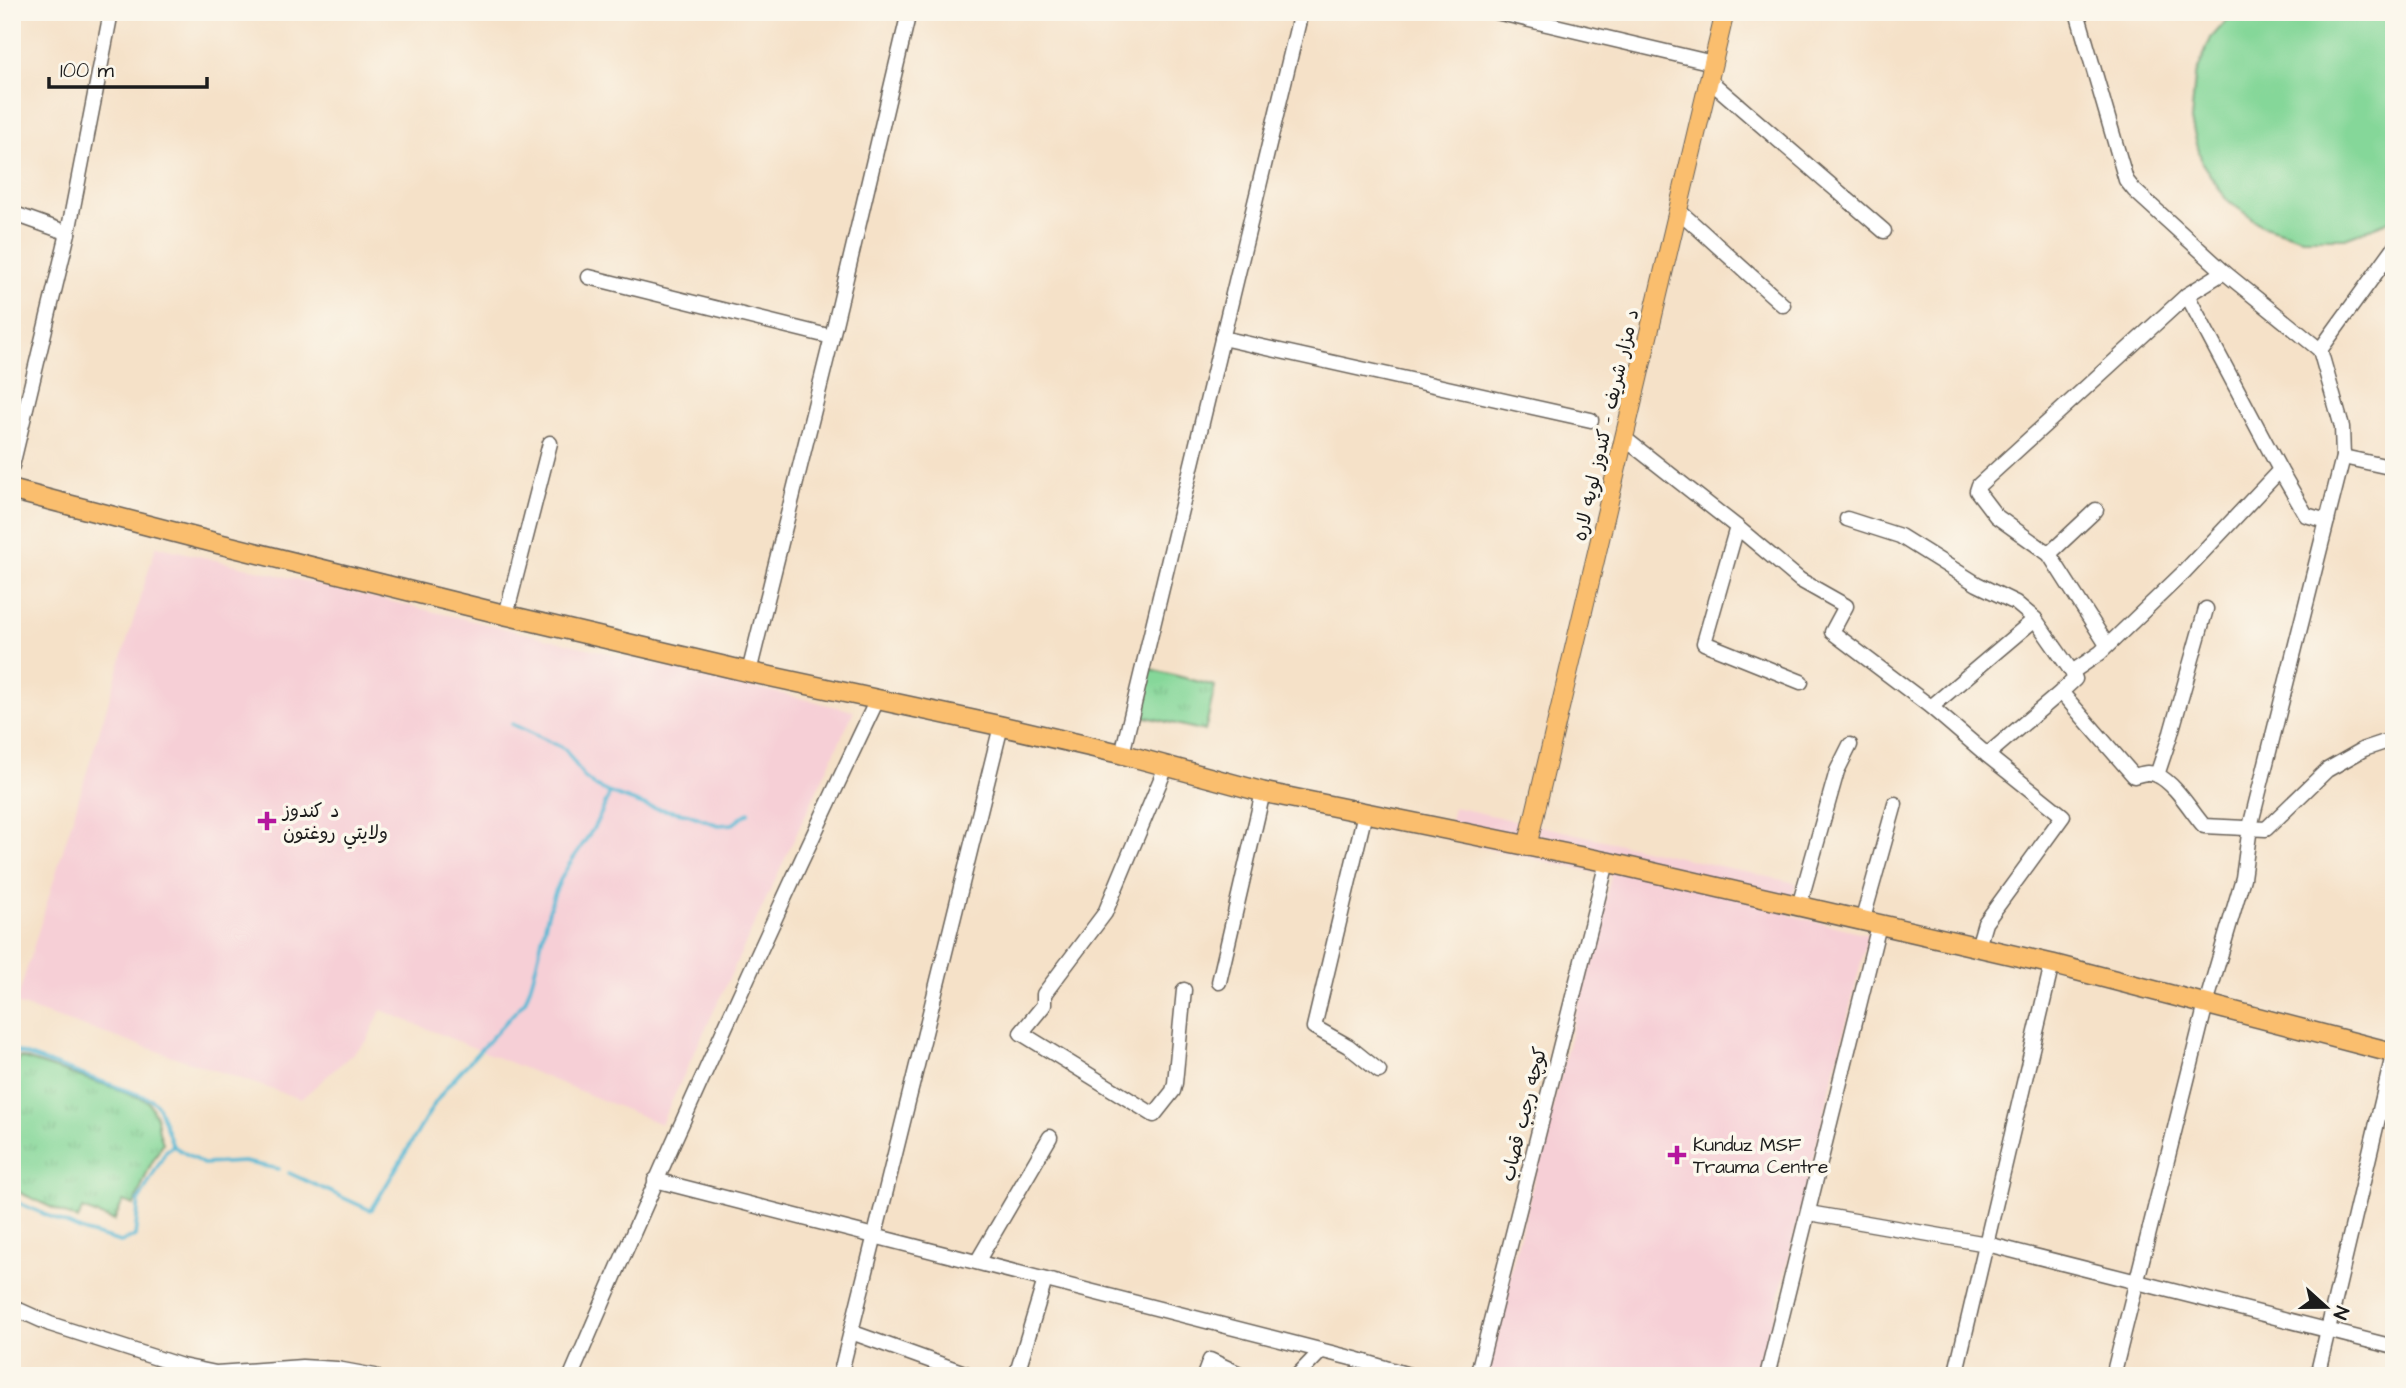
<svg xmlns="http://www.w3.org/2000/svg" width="2406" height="1388" font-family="'Architects Daughter','Playpen Sans Arabic',sans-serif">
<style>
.built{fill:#f6cfd6}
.grass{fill:url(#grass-tufts);stroke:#507a5a;stroke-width:2}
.pitch{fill:#85d799;stroke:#507a5a;stroke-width:2}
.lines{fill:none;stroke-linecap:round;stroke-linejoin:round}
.stream{stroke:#56b8d4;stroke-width:3.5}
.minor-casing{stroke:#686158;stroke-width:17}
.major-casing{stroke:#686158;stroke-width:20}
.highway-casing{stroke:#686158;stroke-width:22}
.minor{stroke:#fff;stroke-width:14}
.major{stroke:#fabe6e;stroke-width:18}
.highway{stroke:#fabe6e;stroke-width:19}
.poi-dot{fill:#b5179e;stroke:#fbf7ec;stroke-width:2.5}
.labels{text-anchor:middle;stroke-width:7;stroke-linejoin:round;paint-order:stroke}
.street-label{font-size:19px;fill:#1c1c1c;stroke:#fbf7ec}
.poi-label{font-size:19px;fill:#1c1c1c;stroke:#fbf7ec;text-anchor:start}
</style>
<defs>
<pattern id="grass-tufts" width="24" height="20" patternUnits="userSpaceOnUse" patternTransform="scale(1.75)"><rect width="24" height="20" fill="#85d799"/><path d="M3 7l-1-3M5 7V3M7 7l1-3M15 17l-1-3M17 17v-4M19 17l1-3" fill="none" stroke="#72b883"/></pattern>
</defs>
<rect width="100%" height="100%" fill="#fbf7ec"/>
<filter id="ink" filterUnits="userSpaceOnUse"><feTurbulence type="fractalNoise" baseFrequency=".0143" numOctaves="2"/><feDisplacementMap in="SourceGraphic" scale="14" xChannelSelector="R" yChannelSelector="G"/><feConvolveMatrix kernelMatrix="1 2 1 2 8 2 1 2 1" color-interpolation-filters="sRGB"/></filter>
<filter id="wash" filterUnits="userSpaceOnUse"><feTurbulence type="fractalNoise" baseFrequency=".00686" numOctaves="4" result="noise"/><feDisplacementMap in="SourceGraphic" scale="28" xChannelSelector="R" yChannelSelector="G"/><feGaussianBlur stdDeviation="1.57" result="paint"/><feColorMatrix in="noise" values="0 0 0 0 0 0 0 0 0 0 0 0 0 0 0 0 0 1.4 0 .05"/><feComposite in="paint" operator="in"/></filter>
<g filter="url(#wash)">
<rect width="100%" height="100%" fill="#f5e1c8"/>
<g class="built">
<polygon points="156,546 854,711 661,1124 381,1010 367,1041 301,1099 16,1004"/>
<polygon points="1454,807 1796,883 1789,915 1868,934 1760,1376 1484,1376 1611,876 1447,839"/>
</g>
<g class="grass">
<polygon points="1147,668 1215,686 1205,731 1134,714"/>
<polygon points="19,1057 115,1088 148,1101 157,1118 159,1132 163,1143 149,1168 134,1205 123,1201 114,1221 82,1209 78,1220 12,1189 12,1156 17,1144 12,1141 12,1077"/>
</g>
<polygon class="pitch" points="2234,12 2394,12 2394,216 2385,223 2345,238 2302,238 2261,225 2226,199 2202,163 2191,121 2195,77 2211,38"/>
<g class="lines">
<g class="stream">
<polyline points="512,724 565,749 584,777 595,786 610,793 649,807 688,814 718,825 733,824 749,812"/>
<polyline points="12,1050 151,1099 158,1106 173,1146"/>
<path d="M 289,1173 L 370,1210 L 372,1209 L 435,1103 L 449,1084 L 525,1001 C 540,966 541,927 555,892 C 564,869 578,852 591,832 C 599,820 604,806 610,793"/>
<polyline points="12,1200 85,1232 121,1242 135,1236 139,1200 166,1151 173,1146 203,1164 244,1162 279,1169"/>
</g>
</g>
</g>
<g filter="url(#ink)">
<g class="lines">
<defs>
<g id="minor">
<polyline points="1496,12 1713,63"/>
<polyline points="2077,12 2126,180 2134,190 2224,272 2320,350 2342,427 2343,457 2250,827 2243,878 2206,1004 2113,1376"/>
<polyline points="1709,80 1884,231"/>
<polyline points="1678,210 1783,305"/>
<polyline points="12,213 68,233"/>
<polyline points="589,277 832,337"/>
<polyline points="2187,295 2280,470 2306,515 2327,521"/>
<polyline points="1222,338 1591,420"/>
<polyline points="2320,350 2394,248"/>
<polyline points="1624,438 1737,527 1800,580 1846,606 1832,632 1931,707 1987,755"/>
<polyline points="2343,457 2394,468"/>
<polyline points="12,466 68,233 111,12"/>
<path d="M 1847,519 L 1900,536 L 1977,584 L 2016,603 L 2035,619 L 2072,672 L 2075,679 L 2061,692 L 2134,776 C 2142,774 2149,771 2157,775 C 2176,784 2190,810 2204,826 L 2266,829 L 2327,770 L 2364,749 L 2394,739"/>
<polyline points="1737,527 1704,643 1801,682"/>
<polyline points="2049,554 2096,510"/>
<polyline points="506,615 550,443"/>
<polyline points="2107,645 2049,554 1996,516 1977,491 1979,485 2187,295 2224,272"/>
<polyline points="749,672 832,337 909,12"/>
<polyline points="2072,672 2100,653 2184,572 2280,470"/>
<polyline points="1931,707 2035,619"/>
<polyline points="1122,754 1301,12"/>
<polyline points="1166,767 1105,913 1044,994 1044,1005 1021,1033 1154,1115 1173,1091 1175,1083 1184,990"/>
<polyline points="2157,775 2171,733 2206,609"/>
<polyline points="1365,813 1314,1027 1348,1046 1379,1071"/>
<polyline points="1799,906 1837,771 1850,745"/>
<polyline points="1862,922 1895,804"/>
<polyline points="1978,947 1985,923 2063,816 1987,755 2061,692"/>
<polyline points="1219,982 1263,792"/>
<polyline points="655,1180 1355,1359 1412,1376"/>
<polyline points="1809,1213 1987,1244 2394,1347"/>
<polyline points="977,1262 1050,1137"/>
<polyline points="12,1307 50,1324 182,1366 216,1373 302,1367 337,1369 375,1376"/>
<polyline points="851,1332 973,1376"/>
<path d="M 571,1376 C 669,1148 771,923 877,700"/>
<polyline points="840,1376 1001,726"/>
<polyline points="1016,1376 1045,1280"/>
<polyline points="1204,1376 1210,1360 1244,1376"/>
<polyline points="1297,1376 1321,1351"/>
<polyline points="1477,1376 1607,862"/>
<polyline points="1767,1376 1879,925"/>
<polyline points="1955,1376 2052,964"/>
<polyline points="2317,1376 2394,1051"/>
</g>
<polyline id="major" points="1527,847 1725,12"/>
<polyline id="highway" points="12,490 212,542 506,615 749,672 1001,726 1122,754 1263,792 1607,862 2052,964 2394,1053"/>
</defs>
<use href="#minor" class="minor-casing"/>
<use href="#major" class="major-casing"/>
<use href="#highway" class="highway-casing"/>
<use href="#minor" class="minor"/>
<use href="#major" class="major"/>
<use href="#highway" class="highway"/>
</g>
</g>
<g class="poi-dot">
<path d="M263.5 810.5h7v7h7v7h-7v7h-7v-7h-7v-7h7z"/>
<path d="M1673.5 1144.5h7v7h7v7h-7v7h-7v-7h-7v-7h7z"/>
</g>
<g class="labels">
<g class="street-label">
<text transform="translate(1605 425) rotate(-77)" y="7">د مزار شریف - کندوز لویه لاره</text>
<text transform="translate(1523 1114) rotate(-76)" y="7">کوچه رجب قصاب</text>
</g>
<g class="poi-label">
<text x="283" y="817">د کندوز<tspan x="283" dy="22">ولایتي روغتون</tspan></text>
<text x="1693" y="1151">Kunduz MSF<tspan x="1693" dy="22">Trauma Centre</tspan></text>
</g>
</g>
<rect width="2406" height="1388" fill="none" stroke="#fbf7ec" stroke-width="42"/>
<g transform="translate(2326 1307) rotate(111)" stroke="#fbf7ec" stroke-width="5" paint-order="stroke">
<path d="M0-5L12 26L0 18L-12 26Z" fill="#1c1c1c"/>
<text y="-10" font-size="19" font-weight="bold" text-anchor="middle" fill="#1c1c1c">N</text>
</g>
<path d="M49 77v10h158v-10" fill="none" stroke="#1c1c1c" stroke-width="3.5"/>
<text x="60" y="77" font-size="21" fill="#1c1c1c" stroke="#fbf7ec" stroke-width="5" paint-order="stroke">100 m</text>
</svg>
